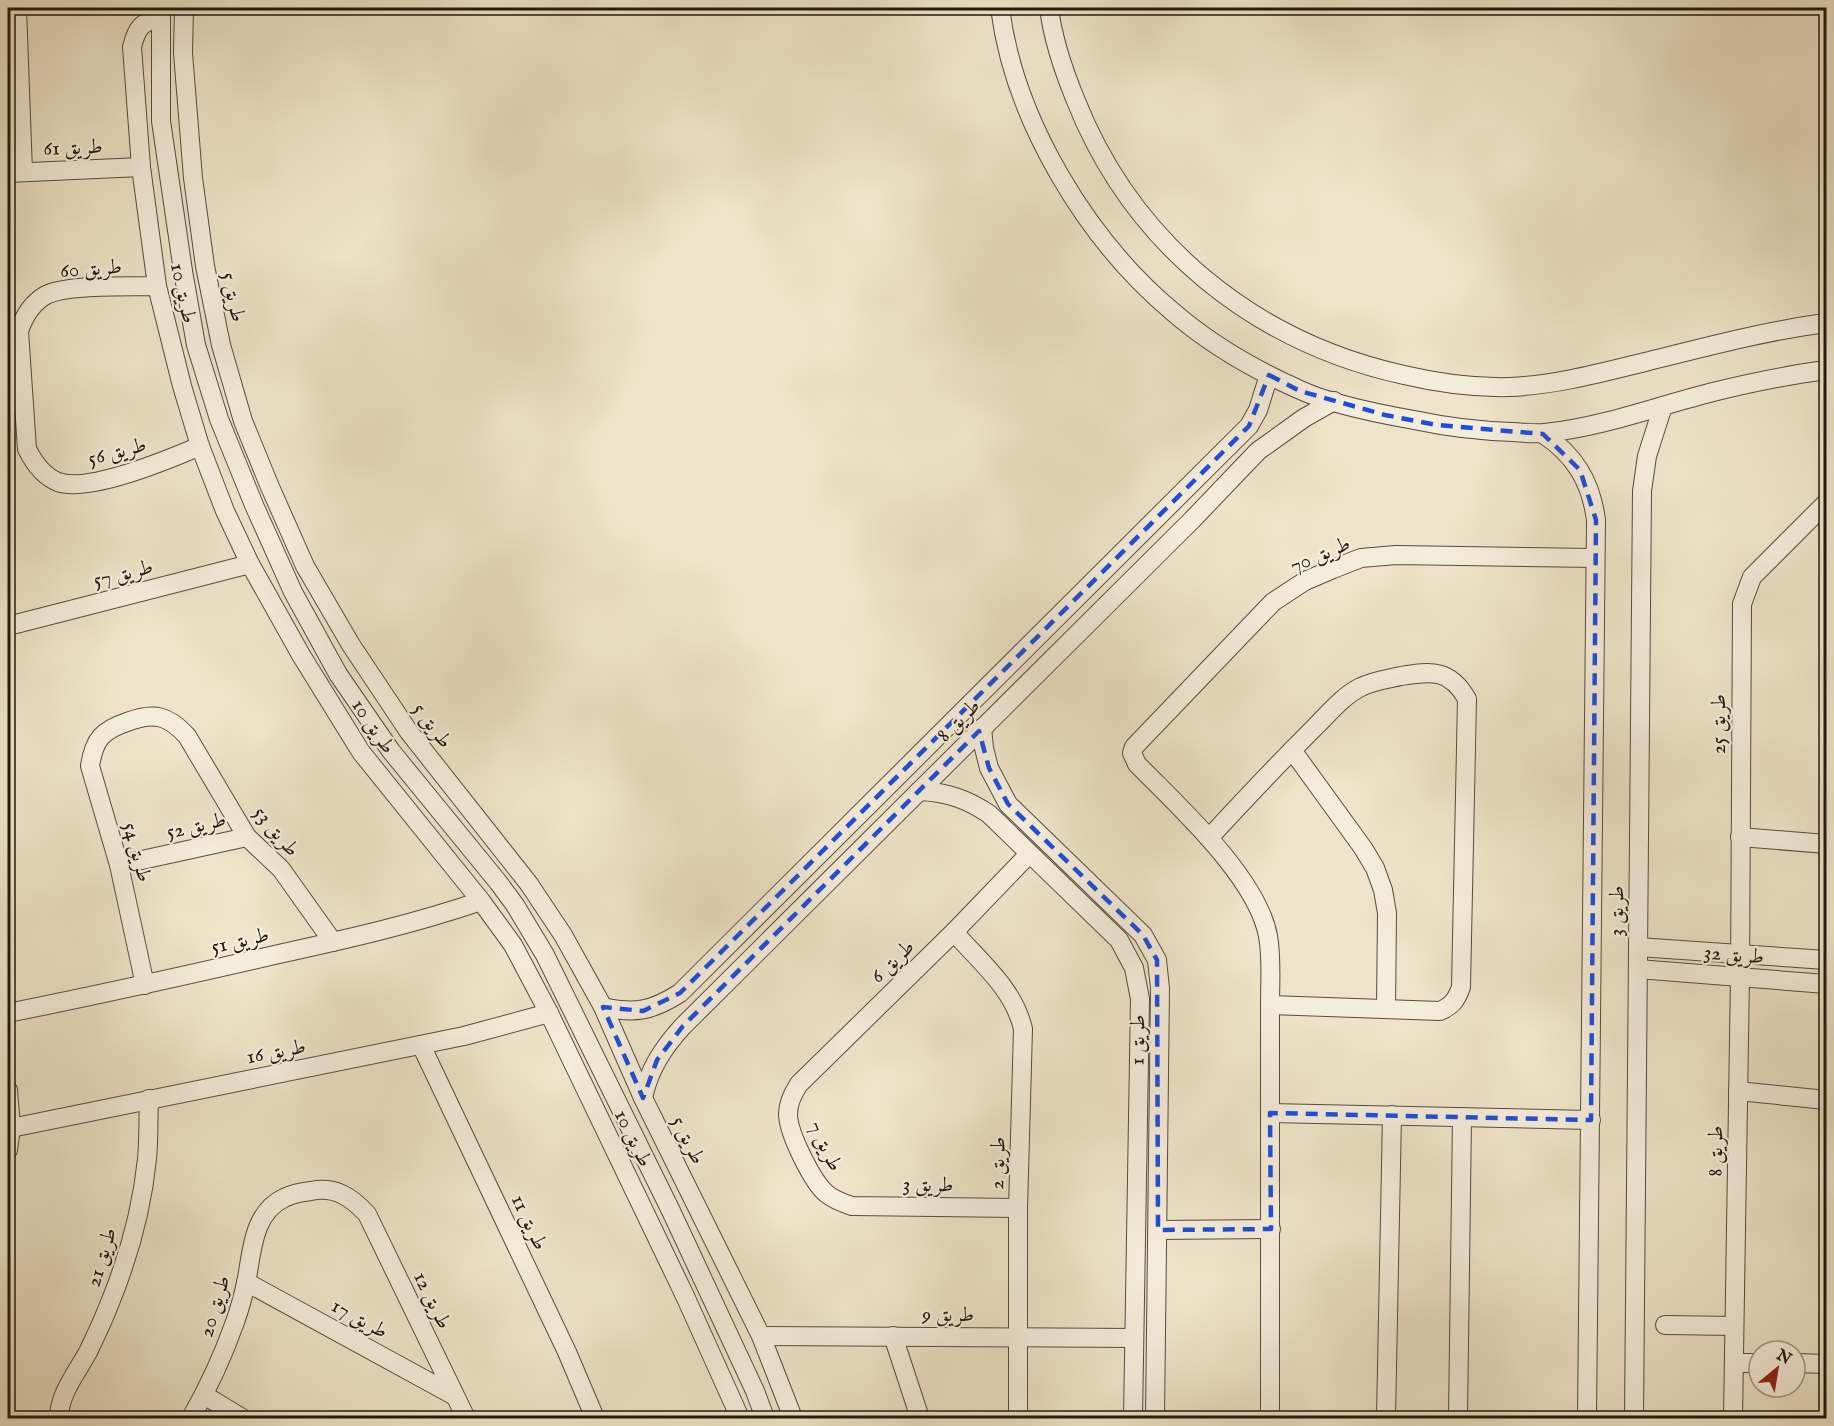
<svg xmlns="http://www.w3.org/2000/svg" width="1834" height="1426" font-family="'IM FELL English',Amiri,serif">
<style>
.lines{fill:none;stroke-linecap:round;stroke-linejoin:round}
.street-casing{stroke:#544c3e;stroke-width:20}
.street{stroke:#f5eddc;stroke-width:18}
.marked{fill:none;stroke:#1d4ed8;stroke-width:4.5;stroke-dasharray:12 8;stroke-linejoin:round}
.labels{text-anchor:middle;stroke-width:4.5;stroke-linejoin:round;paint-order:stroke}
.street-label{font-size:21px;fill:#20190f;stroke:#f5eddc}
</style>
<rect width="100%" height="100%" fill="#efe4c9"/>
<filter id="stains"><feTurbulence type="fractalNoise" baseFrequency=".00333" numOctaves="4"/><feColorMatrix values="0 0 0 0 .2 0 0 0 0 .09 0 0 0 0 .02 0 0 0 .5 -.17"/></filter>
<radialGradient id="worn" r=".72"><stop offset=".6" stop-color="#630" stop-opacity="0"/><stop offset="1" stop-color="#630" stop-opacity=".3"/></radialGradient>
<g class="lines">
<defs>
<g id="street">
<polyline points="17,8 23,172"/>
<polyline points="161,8 161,121 183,271 196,345 219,419 254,505 293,592 338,674 391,751 498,882 515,905 545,955 671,1211 755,1391 765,1418"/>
<polyline points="184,8 183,53 193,178 205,266 221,345 243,421 270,487 305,566 351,645 409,732 529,884 563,935 603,1007 643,1098 761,1336 793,1418"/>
<path d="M 1000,8 C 1014,120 1087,240 1173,312 C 1210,344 1253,369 1298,389 C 1329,404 1380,414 1414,420 C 1447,427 1480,431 1513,432 C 1524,433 1535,434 1545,433 C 1603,427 1657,406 1713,392 C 1750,383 1788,375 1826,370"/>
<path d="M 1049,8 C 1053,40 1064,72 1076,101 C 1133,244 1254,342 1404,375 C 1438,383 1475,388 1510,387 C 1556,385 1600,373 1645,362 C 1705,347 1765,331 1826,323"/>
<path d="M 161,16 C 141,23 137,27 132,47 L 141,167 L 157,286 L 182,386 L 200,446 L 225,511 L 250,564 L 301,655 L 361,752 L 481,901 L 513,945 L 549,1013 L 685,1296 L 740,1418"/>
<polyline points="8,173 141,167"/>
<path d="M 157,286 C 130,287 68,284 46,295 C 32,303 24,316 19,331 L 27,449 C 34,463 43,476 58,482 C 88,493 170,459 200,446"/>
<path d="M 1543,434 C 1575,455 1591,482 1596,520 L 1587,1418"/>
<polyline points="8,626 250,564"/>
<polyline points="982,728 984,748 989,768 1008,804 1143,935 1157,960 1160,988 1155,1418"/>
<polyline points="1292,750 1363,848 1375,868 1383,890 1387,913 1386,1009"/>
<path d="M 919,791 C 946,792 967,799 989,814 L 1119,940 L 1134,968 L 1140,999 L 1133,1418"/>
<polyline points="1740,837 1826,844"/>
<path d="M 1209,838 C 1244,800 1280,762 1317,725 C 1330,712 1344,695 1361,687 C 1373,681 1388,679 1401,676 C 1432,671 1450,669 1467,699 L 1461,987 C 1457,999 1452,1006 1440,1011 L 1270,1005"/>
<polyline points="119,865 247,837"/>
<path d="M 954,932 C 980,962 1014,989 1023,1029 L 1018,1208 L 1018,1418"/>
<polyline points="1638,947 1826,960"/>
<polyline points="1638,969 1826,984"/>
<path d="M 145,985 L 119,865 L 90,766 C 94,739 103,730 127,722 C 154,712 168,715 187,736 L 247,837 L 281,869 L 333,942"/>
<path d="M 603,1007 C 635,1014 652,1011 680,993 L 1249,426 L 1258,410 L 1269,375"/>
<path d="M 8,1013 C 98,995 188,975 279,954 C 347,939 414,924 481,901"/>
<polyline points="421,1045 567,1352 595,1418"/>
<polyline points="8,1090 11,1128 8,1150"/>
<polyline points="1738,1091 1826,1100"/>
<path d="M 643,1098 C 649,1069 663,1048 683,1026 L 1192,520 L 1258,451 L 1304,418 L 1334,401"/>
<polyline points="1270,1113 1591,1120"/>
<polyline points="11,1128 464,1036 549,1013"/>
<path d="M 1018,1208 L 852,1206 C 843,1203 834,1200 827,1194 C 813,1183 788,1133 788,1114 C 788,1103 793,1093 799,1084 L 954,932 L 1029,854"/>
<polyline points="1158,1230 1271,1229"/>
<polyline points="246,1282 453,1395"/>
<polyline points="1665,1325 1734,1326"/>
<polyline points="761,1336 1134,1338"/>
<polyline points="893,1336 920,1418"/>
<polyline points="1734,1363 1759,1363"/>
<polyline points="1795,1363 1826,1364"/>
<polyline points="204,1395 242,1418"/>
<path d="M 59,1418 C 59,1394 77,1372 88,1352 C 95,1337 103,1321 109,1305 C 128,1259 142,1208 147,1159 C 149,1139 148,1119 149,1099"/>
<path d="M 191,1418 C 208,1388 223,1356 235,1322 C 240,1308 244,1293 247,1278 C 252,1249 254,1212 284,1198 C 292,1194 302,1192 311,1191 C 335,1186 351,1197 367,1214 L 466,1418"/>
<path d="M 1270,1418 L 1270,1005 C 1270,983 1272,958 1268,936 C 1257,877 1178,806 1137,764 L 1132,753 L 1134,747 L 1273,602 L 1305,581 L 1333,569 L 1361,558 L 1396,555 L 1595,558"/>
<polyline points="1386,1418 1392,1115"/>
<polyline points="1458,1418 1462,1117"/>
<polyline points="1634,1418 1642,491 1647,456 1663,406"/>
<polyline points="1733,1418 1740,977 1742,604 1752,577 1826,503"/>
</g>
</defs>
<use href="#street" class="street-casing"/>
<use href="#street" class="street"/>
</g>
<path class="marked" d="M 1269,375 L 1300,391 L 1385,415 L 1437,425 L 1543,434 L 1580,470 L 1596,520 L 1591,1120 L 1270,1113 L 1271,1229 L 1158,1230 L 1157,960 L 1143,935 L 1008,804 L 989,768 L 979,731 L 683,1026 L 657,1060 L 643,1098 L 603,1007 L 643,1011 L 680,993 L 1249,426 Z"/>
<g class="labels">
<g class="street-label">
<text transform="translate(73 147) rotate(-2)" y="7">طريق 61</text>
<text transform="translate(91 268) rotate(-4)" y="7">طريق 60</text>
<text transform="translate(184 293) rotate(78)" y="7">طريق 10</text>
<text transform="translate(234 297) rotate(78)" y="7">طريق 5</text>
<text transform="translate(117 451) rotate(-15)" y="7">طريق 56</text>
<text transform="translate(1320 554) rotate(-23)" y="7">طريق 70</text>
<text transform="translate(123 573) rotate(-14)" y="7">طريق 57</text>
<text transform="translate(958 720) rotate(-45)" y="7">طريق 8</text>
<text transform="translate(1718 724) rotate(-90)" y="7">طريق 25</text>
<text transform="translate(433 725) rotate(53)" y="7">طريق 5</text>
<text transform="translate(374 726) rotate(56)" y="7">طريق 10</text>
<text transform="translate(196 825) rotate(-13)" y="7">طريق 52</text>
<text transform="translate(277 831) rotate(50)" y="7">طريق 53</text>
<text transform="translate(138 852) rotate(75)" y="7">طريق 54</text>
<text transform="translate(1616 911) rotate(-89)" y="7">طريق 3</text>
<text transform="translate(240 940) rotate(-13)" y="7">طريق 51</text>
<text transform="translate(1734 954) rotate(5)" y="7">طريق 32</text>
<text transform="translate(892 961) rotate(-44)" y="7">طريق 6</text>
<text transform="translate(1137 1040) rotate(-89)" y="7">طريق 1</text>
<text transform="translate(276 1051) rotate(-11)" y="7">طريق 16</text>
<text transform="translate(634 1138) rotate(64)" y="7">طريق 10</text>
<text transform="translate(689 1140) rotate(64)" y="7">طريق 5</text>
<text transform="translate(826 1146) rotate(64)" y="7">طريق 7</text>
<text transform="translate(1715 1151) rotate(-89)" y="7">طريق 8</text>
<text transform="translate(997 1163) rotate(-88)" y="7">طريق 2</text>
<text transform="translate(928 1184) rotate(1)" y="7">طريق 3</text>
<text transform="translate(530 1222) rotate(65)" y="7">طريق 11</text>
<text transform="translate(101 1257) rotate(-73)" y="7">طريق 21</text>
<text transform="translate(433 1300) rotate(64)" y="7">طريق 12</text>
<text transform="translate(214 1306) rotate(-73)" y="7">طريق 20</text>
<text x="948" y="1321">طريق 9</text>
<text transform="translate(360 1318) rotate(29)" y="7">طريق 17</text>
</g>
</g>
<rect width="1834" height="1426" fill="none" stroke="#efe4c9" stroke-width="30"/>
<rect x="9" y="9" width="1816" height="1408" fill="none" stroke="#20190f" stroke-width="3"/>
<rect x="15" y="15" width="1804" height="1396" fill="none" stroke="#20190f" stroke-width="1.5"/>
<g transform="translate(1777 1369) rotate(30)"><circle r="28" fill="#f5eddc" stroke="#a0988a" stroke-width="1.5"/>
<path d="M0-4.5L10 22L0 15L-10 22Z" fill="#8f2418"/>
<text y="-9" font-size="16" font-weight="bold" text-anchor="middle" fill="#20190f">N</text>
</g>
<rect width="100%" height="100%" filter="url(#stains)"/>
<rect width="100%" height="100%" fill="url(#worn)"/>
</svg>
